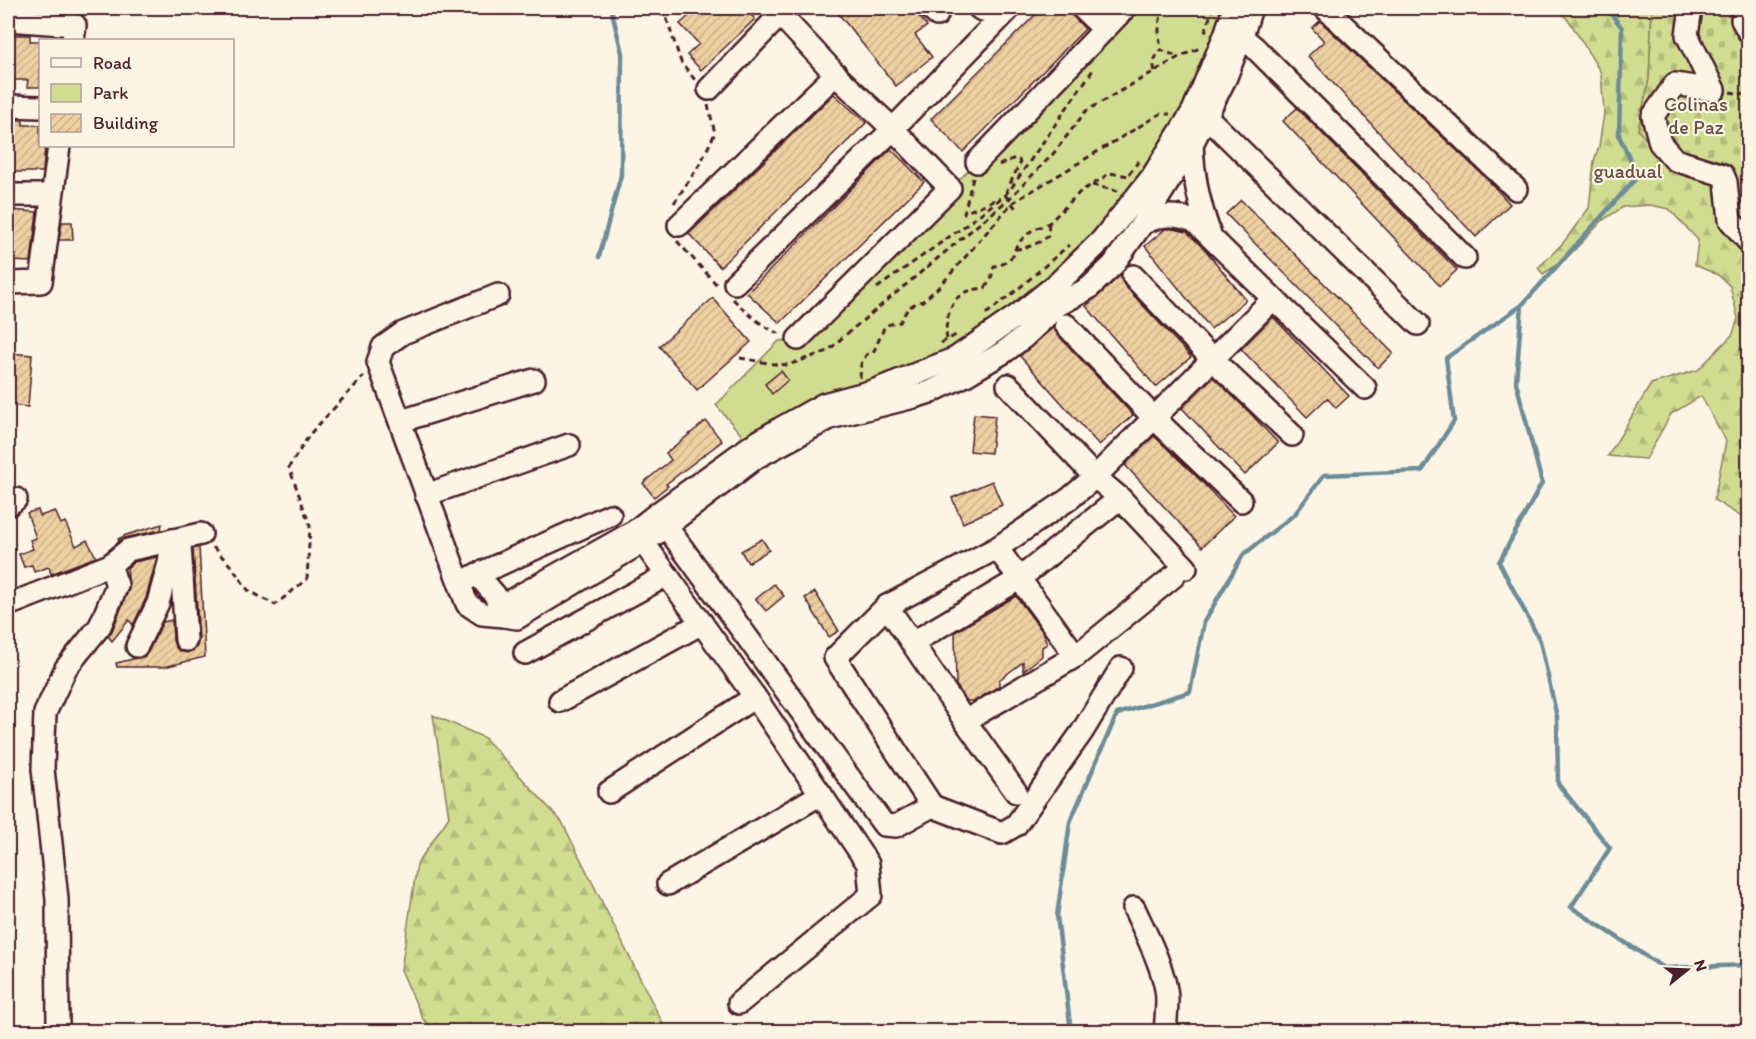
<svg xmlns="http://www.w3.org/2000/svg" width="1756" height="1039" font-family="Itim,sans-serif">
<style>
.forest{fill:url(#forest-firs);stroke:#8d7e5e;stroke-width:1.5}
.cemetery{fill:url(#cemetery-stones);stroke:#8d7e5e;stroke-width:1.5}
.green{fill:#d0dd90;stroke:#8d7e5e;stroke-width:1.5}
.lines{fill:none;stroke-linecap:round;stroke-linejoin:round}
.stream{stroke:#6d8c98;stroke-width:4.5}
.building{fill:url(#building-hatch);stroke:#4a1f2b;stroke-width:1.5}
.minor-casing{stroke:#4a1f2b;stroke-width:26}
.path{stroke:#4a1f2b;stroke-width:3;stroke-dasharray:6 4.5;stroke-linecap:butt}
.minor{stroke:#fcf5e5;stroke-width:21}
.labels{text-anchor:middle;stroke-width:4.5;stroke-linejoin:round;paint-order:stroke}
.park-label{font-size:20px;fill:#6c4e44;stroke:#fcf5e5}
</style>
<defs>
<pattern id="forest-firs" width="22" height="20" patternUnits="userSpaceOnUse" patternTransform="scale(1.5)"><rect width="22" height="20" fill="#d0dd90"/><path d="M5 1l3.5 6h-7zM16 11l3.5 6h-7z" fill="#b4bd7c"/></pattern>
<pattern id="cemetery-stones" width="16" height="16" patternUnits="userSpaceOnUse" patternTransform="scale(1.5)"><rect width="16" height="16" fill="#d0dd90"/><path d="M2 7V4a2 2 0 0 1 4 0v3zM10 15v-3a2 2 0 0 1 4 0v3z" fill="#b4bd7c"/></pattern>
<pattern id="building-hatch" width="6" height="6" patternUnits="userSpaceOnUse" patternTransform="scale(1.5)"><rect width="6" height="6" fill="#edd0a1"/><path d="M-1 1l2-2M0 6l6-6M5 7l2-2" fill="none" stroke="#cdb28b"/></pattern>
</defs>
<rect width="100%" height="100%" fill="#fcf5e5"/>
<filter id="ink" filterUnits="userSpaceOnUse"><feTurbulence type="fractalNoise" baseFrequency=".0167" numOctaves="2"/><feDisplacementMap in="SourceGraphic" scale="12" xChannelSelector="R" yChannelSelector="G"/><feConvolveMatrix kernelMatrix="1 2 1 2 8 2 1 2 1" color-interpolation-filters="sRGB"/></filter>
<g filter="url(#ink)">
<g class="forest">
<polygon points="1556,8 1652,8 1649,80 1638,130 1718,182 1748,251 1748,380 1747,382 1748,521 1714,500 1726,441 1701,396 1671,414 1646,459 1608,456 1651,384 1698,370 1733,334 1738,318 1730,286 1718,275 1695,265 1698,240 1669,209 1650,205 1623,207 1603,220 1565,260 1543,274 1538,268 1563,243 1589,208 1594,161 1599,146 1604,113 1601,73 1570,22"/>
<polygon points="433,715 485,738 562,822 666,1030 668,1031 436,1031 423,1019 401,970 417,864 449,817"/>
</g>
<polygon class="cemetery" points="1652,8 1748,8 1748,251 1718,182 1669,166 1638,130 1649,80"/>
<polygon class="green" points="1125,8 1234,8 1225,35 1121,217 974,347 751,446 716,405 779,341 798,339 977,162"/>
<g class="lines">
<g class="stream">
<polyline points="1607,8 1622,28 1619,136 1638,176 1522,305 1516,382 1542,483 1499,562 1540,641 1557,717 1558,784 1610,848 1571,907 1664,968 1748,965"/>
<polyline points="599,257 621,175 622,53 611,8"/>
<polyline points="1071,1032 1057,916 1070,822 1117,714 1190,692 1204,622 1243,555 1295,514 1324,475 1422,471 1454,421 1446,358 1522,305"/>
</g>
</g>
<g class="building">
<polygon points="698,8 744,8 755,19 701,70 687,55 699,44 680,24"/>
<polygon points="834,8 912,8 927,26 915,35 932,57 896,86"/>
<polygon points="1042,8 1065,8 1085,29 963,152 931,119"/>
<polygon points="1320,21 1488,180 1510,204 1476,237 1308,56 1324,41 1312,28"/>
<polygon points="8,35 30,35 30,41 40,41 40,87 27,87 28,80 8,80"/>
<polygon points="834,94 866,123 720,267 689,234"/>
<polygon points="1297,108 1457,270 1440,286 1283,121"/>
<polygon points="8,120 23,120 23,125 40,125 40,146 45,146 43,172 8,172"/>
<polygon points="891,149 924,182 780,323 747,293"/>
<polygon points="1241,200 1393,353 1378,368 1226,214"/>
<polygon points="8,210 37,212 31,262 12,261 13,254 8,254"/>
<polygon points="62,222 72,222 73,240 59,240"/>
<polygon points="1165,229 1173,229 1187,232 1207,252 1246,300 1211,329 1145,246"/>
<polygon points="1121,275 1124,285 1191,357 1156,387 1086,306"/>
<polygon points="713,298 751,342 697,390 659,346"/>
<polygon points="1273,317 1349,396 1336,408 1327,398 1307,417 1241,349"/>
<polygon points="1054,327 1057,334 1133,415 1099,445 1020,356"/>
<polygon points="8,353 32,355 28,407 8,405"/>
<polygon points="781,371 788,380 772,394 765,384"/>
<polygon points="1213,377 1250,413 1278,443 1245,475 1182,408"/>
<polygon points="974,414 995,416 991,453 970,451"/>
<polygon points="706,421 722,441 666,484 668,486 654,497 643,483 671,460 666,453"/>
<polygon points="1154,436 1196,476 1234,516 1202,547 1125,465"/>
<polygon points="992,481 1002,505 963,523 952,498"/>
<polygon points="38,510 40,516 55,511 61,524 65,522 76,546 87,540 96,557 51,574 49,567 34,572 32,565 24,567 19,554 33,549 30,540 36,538 27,513"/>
<polygon points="162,524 161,530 125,538 119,541 118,539 126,535"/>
<polygon points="762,539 769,550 748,563 741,551"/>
<polygon points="199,547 205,657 164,667 117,667 116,663 145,656 148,652 163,622 172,620 173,641 176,648 180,651 187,653 194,650 197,646 199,639 193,549"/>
<polygon points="157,557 146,598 133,625 129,620 112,641 108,636 112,631 129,589 127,568 134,562"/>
<polygon points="774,584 784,596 766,611 756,599"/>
<polygon points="815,592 839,631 829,637 805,598"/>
<polygon points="1016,596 1042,631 1047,644 1042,647 1042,656 1023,671 1023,662 999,680 999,686 975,701 967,701 956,685 955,632"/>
</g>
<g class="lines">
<defs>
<g id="minor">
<polyline points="774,8 841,80 893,129 950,188 798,339"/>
<polyline points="930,8 937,15"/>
<polyline points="979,8 982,10 984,8"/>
<polyline points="1082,8 1104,29"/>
<polyline points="1234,8 1225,35 1193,111 1152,177 1102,240 1057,284 1018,315 956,358 873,391 824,404 781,428 751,446 658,513 635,531 510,601 504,616 517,618 657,533 757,457 830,418 914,397 930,392 964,376 1004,352 1024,337 1058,305 1089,288 1113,265 1142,224 1192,144 1226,77 1243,33 1251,8"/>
<polyline points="1325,8 1516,189"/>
<polyline points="1691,8 1687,35 1714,90"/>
<polyline points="1744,8 1742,20 1748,31"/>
<polyline points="8,20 75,25 73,40"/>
<polyline points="1242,37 1254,47 1465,258"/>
<polyline points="709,89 780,15"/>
<polyline points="1714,90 1675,84 1653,116 1660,143 1675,160 1723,175 1726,182 1730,220 1748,241"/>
<polyline points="8,106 40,107"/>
<polyline points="1207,117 1418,324"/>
<path d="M 1192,144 C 1193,176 1199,205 1210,234"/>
<polyline points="977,162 1125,8"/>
<polyline points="8,195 52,195"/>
<path d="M 1142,224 C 1161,214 1175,214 1194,221 L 1365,388"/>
<polyline points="679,225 836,74"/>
<polyline points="1133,276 1212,359 1292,435"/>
<polyline points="8,283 41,282 59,146"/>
<polyline points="735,283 884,138 1010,8"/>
<polyline points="1066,325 1154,418 1241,501"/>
<polyline points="1008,385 1095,477 1120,498 1186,568"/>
<polyline points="401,421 534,380"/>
<polyline points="426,495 569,445"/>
<polyline points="8,505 16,499"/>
<polyline points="666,526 884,825 896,826 932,806 1002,833 1016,825 1082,732 1121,668"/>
<polyline points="643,542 755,697 868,864 871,895 739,1003"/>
<polyline points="180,545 186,640"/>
<polyline points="997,548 1076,656"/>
<polyline points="477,574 495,595 504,616 482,614 467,604 378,362 383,347 403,333 498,295"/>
<polyline points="465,580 610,515"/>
<polyline points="8,605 110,565 128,550 201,534"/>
<polyline points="887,606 965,721 1016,792"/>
<polyline points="912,643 1019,579 1120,498"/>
<polyline points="137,646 158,603 169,563 172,540"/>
<polyline points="525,653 667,575"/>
<polyline points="560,701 702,623"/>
<polyline points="965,721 1076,656 1174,576"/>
<polyline points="609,792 755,697"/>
<polyline points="932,806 835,658 887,606 997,548 1069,499 1095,477 1273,299"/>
<polyline points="668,884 821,794"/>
<path d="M 1134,908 C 1145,932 1166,972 1167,998 C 1167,1009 1166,1020 1165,1032"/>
<polyline points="60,1032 58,1026 57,899 43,769 45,713 66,668 100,626 117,585 110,565"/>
</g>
</defs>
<use href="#minor" class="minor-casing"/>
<g class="path">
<polyline points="663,8 681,62 695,80"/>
<path d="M 1166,8 C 1156,18 1159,37 1161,50 L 1179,57"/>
<polyline points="1205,32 1213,8"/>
<path d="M 1155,71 C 1152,62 1155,57 1161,50"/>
<polyline points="1730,92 1748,95"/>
<polyline points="999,165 1015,158 1019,160 1020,163 1006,192"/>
<polyline points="1129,174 1141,158"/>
<polyline points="973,178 964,213 999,198"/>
<polyline points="1092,185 1118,191"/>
<polyline points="1005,195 1018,211"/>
<polyline points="674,203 700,164 715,133 708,105"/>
<polyline points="677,241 717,285"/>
<path d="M 1015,249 C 1026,249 1040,243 1048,236 L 1049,223"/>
<polyline points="877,288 966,225 1005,195 1012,187 1095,67"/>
<path d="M 733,299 C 748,314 763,328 783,335"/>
<polyline points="986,314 1017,290 1069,245"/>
<path d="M 947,339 C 944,326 949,302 961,295 C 968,290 977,289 985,288 L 991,279 L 994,266 L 1001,265 L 1013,256 L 1017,244 L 1032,230 L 1049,223 L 1081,191 L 1100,180 L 1109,173 L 1129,176"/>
<polyline points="941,343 956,335"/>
<polyline points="740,358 774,364 788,365 828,351 843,337 1009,199 1053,154 1086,111 1179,57 1200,48"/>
<polyline points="860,378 861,364 866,355 874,351 884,328 887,325 900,322 908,308 916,303 923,301 941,285 1012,203 1160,114 1170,114"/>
<polyline points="213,547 231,566 248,590 275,605 307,579 310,526 289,467 310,434 364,376"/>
</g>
<use href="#minor" class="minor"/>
</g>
</g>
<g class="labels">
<g class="park-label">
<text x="1696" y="111">Colinas<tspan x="1696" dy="23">de Paz</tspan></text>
<text x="1628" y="178">guadual</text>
</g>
</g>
<rect width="1756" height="1039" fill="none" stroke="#fcf5e5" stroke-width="30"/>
<rect x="15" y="15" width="1726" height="1009" fill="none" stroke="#4a1f2b" stroke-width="2" filter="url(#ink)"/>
<rect x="39" y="39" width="195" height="108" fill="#fcf5e5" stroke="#b59f9b" stroke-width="1.5"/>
<rect x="51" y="58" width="30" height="9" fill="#fcf5e5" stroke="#b59f9b" stroke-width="1.5"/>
<text x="93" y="69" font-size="18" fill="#4a1f2b">Road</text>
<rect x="51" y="84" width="30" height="18" fill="#d0dd90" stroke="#b59f9b" stroke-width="1.5"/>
<text x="93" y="99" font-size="18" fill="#4a1f2b">Park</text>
<rect x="51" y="114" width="30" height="18" fill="url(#building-hatch)" stroke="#b59f9b" stroke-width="1.5"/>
<text x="93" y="129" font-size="18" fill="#4a1f2b">Building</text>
<g transform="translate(1687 970) rotate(72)" stroke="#fcf5e5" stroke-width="4.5" paint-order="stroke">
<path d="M0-4.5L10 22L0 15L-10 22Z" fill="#4a1f2b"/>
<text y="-9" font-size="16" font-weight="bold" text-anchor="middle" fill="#4a1f2b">N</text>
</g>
</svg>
